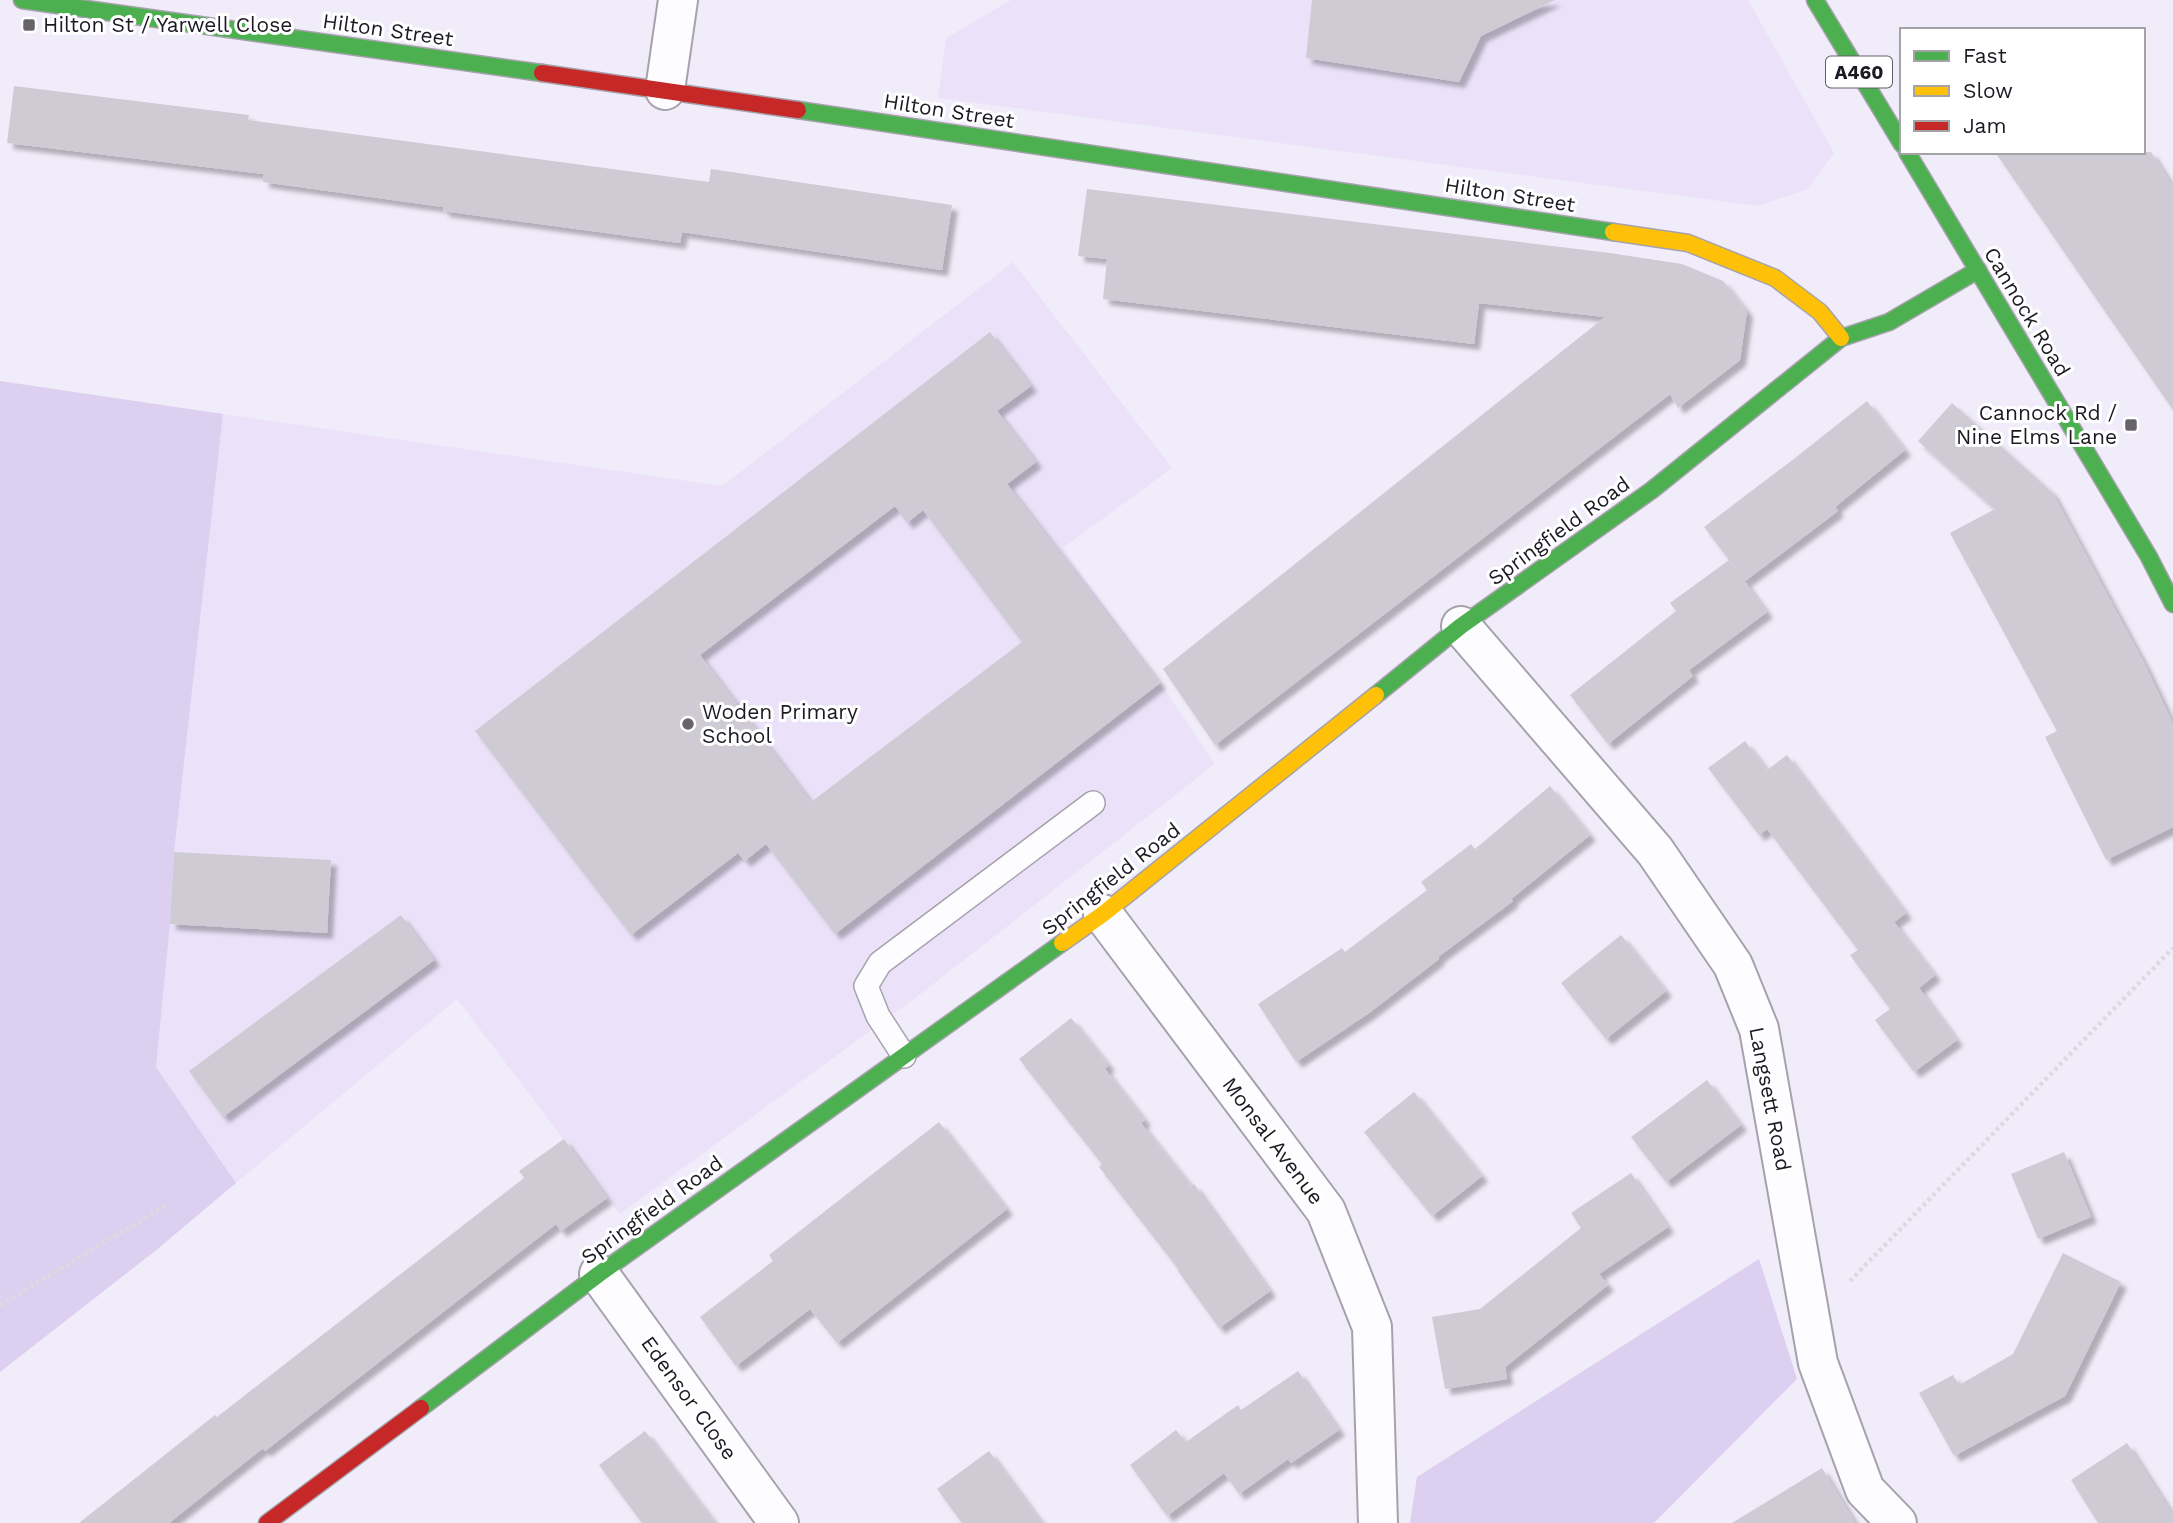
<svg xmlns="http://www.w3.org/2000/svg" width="2173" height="1523" font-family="'Work Sans',sans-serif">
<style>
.built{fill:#ebe2f9}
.green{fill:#dccfef}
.building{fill:#cfcbd5;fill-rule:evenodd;filter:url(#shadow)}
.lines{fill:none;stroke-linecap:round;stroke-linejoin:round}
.lane-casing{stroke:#a6a2ac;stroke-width:26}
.street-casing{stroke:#a6a2ac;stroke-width:42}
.fast-casing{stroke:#a6a2ac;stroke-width:19}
.slow-casing{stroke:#a6a2ac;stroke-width:19}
.jam-casing{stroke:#a6a2ac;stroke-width:19}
.path{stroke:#dcdade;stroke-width:4.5;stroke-dasharray:3.5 3.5;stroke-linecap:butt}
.lane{stroke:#fdfcfe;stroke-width:23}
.street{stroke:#fdfcfe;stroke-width:38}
.fast{stroke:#4caf50;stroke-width:16}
.slow{stroke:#ffc107;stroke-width:16}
.jam{stroke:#c62828;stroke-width:16}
.poi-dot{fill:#67636d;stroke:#fff;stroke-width:2.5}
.labels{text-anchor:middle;stroke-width:6;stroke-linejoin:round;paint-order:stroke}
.shield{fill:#fff;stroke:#605e64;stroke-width:2}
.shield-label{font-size:19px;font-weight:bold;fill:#1c1921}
.poi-label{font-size:21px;fill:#1c1921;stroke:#fff;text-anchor:start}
.street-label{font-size:21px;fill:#1c1921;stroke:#fff}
</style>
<defs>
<filter id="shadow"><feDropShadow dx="6" dy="6" stdDeviation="2" flood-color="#0004"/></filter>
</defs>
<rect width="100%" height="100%" fill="#f1ecf9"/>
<g class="built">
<polygon points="1011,0 1748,0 1834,153 1808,189 1758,206 938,98 946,38"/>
<polygon points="1013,262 1172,468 1063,548 1160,683 1215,764 918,996 620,1214 457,999 236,1183 156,1067 170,924 174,852 223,414 722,486"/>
</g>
<g class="green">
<polygon points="0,381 223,414 174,852 170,924 156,1067 236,1183 155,1251 0,1372"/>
<polygon points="1759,1259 1797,1379 1654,1523 1410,1523 1417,1477"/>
</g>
<g class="building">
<polygon points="1312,0 1555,0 1481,36 1459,82 1306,58"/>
<polygon points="14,86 249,115 248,120 709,182 711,169 952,205 942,270 682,232 680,243 443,211 443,207 263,182 264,174 7,143"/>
<polygon points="1995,152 2151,152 2173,187 2173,410"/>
<polygon points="1087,189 1610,253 1682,264 1723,281 1747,311 1740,360 1678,408 1670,394 1215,745 1163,669 1605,317 1479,303 1474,344 1103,299 1107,259 1078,256"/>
<path d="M 990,332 L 1031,386 L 997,411 L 1036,462 L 1007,484 L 1160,683 L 835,934 L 766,844 L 745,861 L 738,853 L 631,935 L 475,731 ZM 895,506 L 907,523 L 923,510 L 1022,642 L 811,802 L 700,655 Z"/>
<polygon points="1867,401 1905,450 1835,507 1838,511 1745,581 1704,527 1795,458"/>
<polygon points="1952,403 2052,492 2145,665 2173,724 2173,827 2106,860 2045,737 2057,731 1950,533 1995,509 1918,441"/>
<polygon points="1729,560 1767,612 1689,670 1693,676 1608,744 1570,695 1676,611 1670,603"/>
<polygon points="1745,741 1767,770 1787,755 1906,913 1894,922 1935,975 1919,988 1957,1040 1914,1072 1875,1020 1890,1009 1850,955 1858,950 1767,829 1759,835 1708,768"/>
<polygon points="1550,786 1590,835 1511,899 1513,901 1438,957 1439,959 1369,1013 1296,1062 1258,1004 1342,948 1345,952 1427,890 1421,882 1471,844 1475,849"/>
<polygon points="174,852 331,860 327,933 170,924"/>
<polygon points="401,915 434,960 223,1117 189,1071"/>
<polygon points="1621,935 1666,991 1606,1039 1561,983"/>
<polygon points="1071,1018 1109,1065 1105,1069 1145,1120 1141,1123 1191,1186 1194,1184 1270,1291 1219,1328 1178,1271 1179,1270 1099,1167 1102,1164 1019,1059"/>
<polygon points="1707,1080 1741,1125 1666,1182 1631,1137"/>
<polygon points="1414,1092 1482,1176 1432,1216 1364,1132"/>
<polygon points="939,1122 1007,1209 837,1343 810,1309 736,1366 700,1317 773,1261 769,1255"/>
<polygon points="564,1139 607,1198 561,1231 556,1224 265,1451 263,1448 169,1523 79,1523 215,1415 217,1417 524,1178 519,1171"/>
<polygon points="2064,1152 2091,1217 2038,1239 2011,1174"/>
<polygon points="1631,1173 1668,1227 1599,1274 1608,1285 1505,1367 1507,1379 1445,1389 1432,1317 1480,1309 1581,1228 1571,1213"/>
<polygon points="2063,1253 2121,1282 2065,1396 1954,1456 1919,1393 1953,1375 1959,1385 2013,1354"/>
<polygon points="1298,1371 1339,1430 1291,1463 1288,1459 1239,1494 1224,1473 1167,1516 1130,1465 1176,1430 1186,1442 1238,1405 1241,1410"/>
<polygon points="645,1431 715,1523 642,1523 599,1465"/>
<polygon points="2127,1443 2173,1515 2173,1523 2098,1523 2071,1480"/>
<polygon points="989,1451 1042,1523 962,1523 937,1489"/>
<polygon points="1822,1468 1855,1523 1732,1523"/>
</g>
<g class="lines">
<defs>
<polyline id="lane" points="904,1056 878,1016 866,986 880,963 1093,803"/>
<g id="street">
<polyline points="665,90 678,0"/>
<polyline points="1461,626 1655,851 1733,965 1759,1029 1818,1363 1865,1490 1897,1523"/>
<polyline points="1103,914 1326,1211 1372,1327 1378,1523"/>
<polyline points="599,1274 779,1523"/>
</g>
<g id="fast">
<polyline points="22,0 542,73"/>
<polyline points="1815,0 1902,144"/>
<polyline points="798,110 1613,232"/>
<polyline points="1907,152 2149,557 2173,604"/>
<polyline points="1376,695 1461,626 1652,490 1841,338 1889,322 1978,270"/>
<polyline points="421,1408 599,1274 1062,943"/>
</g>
<g id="slow">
<polyline points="1613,232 1688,243 1775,278 1820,312 1841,338"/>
<polyline points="1062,943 1103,914 1376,695"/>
</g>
<g id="jam">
<polyline points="542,73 798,110"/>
<polyline points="267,1523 421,1408"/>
</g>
</defs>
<use href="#lane" class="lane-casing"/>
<use href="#street" class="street-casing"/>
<use href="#fast" class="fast-casing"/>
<use href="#slow" class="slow-casing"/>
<use href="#jam" class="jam-casing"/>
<g class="path">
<polyline points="1850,1281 2173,948"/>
<polyline points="0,1305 167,1205"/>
</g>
<use href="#lane" class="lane"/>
<use href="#street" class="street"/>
<use href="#fast" class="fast"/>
<use href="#slow" class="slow"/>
<use href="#jam" class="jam"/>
</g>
<g class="poi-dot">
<rect x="22" y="18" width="14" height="14" rx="3.5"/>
<rect x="2124" y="418" width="14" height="14" rx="3.5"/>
<circle cx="688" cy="724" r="7"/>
</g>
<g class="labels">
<rect class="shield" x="1826" y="56.5" width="66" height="31" rx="5"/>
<g class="shield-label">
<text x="1859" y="79">A460</text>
</g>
<g class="poi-label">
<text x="43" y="32">Hilton St / Yarwell Close</text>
<text x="2117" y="420" text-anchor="end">Cannock Rd /<tspan x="2117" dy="24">Nine Elms Lane</tspan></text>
<text x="702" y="719">Woden Primary<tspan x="702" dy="24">School</tspan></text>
</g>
<g class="street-label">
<text transform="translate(388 30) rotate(8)" y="7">Hilton Street</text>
<text transform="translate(949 111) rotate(9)" y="7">Hilton Street</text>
<text transform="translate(1510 195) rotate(9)" y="7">Hilton Street</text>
<text transform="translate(2027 312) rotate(59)" y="7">Cannock Road</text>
<text transform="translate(1559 531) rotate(-36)" y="7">Springfield Road</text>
<text transform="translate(1111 879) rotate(-38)" y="7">Springfield Road</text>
<text transform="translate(1770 1099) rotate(79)" y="7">Langsett Road</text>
<text transform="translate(1273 1141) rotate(53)" y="7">Monsal Avenue</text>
<text transform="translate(652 1210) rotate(-36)" y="7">Springfield Road</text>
<text transform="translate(689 1398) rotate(54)" y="7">Edensor Close</text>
</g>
</g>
<rect x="1900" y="28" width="245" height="126" fill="#ffffff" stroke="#a4a3a6" stroke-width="2"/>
<rect x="1914" y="51" width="35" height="10" fill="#4caf50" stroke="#a4a3a6" stroke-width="2"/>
<text x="1963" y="63" font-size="21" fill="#1c1921">Fast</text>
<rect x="1914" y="86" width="35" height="10" fill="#ffc107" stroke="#a4a3a6" stroke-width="2"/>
<text x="1963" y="98" font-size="21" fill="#1c1921">Slow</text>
<rect x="1914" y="121" width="35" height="10" fill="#c62828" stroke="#a4a3a6" stroke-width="2"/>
<text x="1963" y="133" font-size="21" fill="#1c1921">Jam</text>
</svg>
